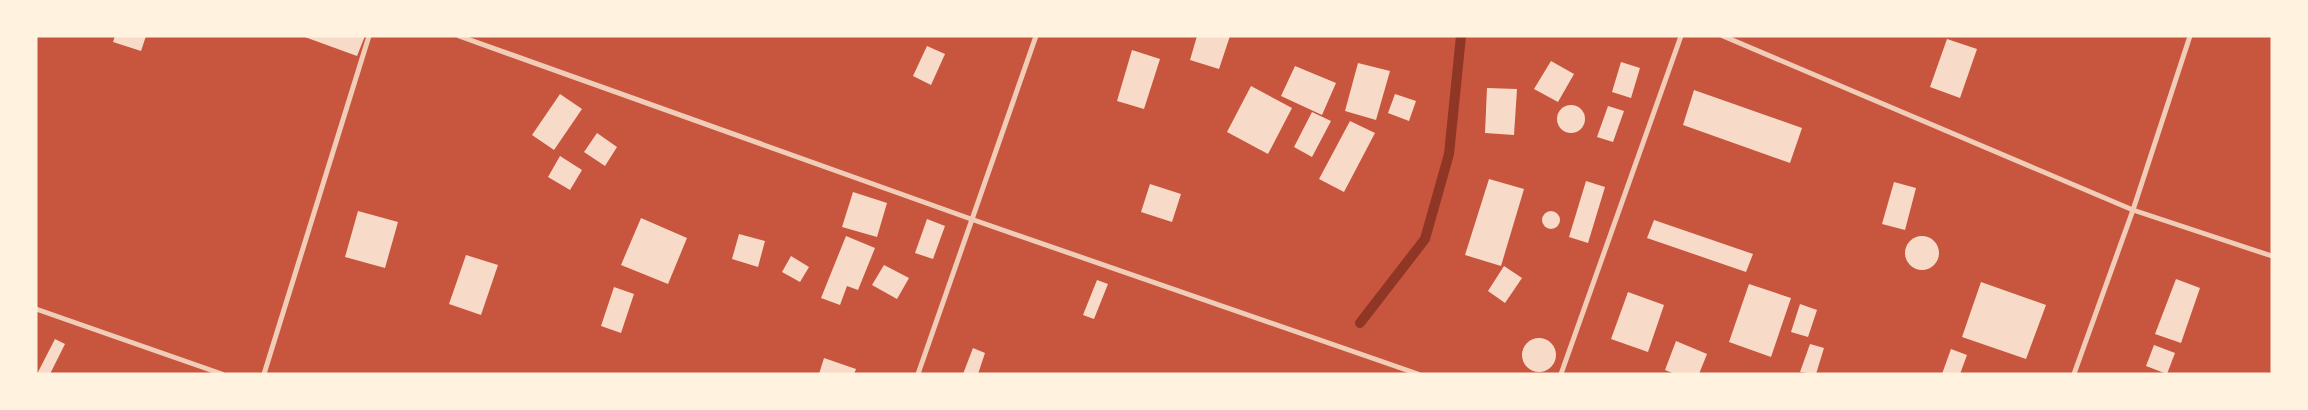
<svg xmlns="http://www.w3.org/2000/svg" width="2308" height="410" font-family="Overpass,sans-serif">
<style>
.lines{fill:none;stroke-linecap:round;stroke-linejoin:round}
.stream{stroke:#8f3625;stroke-width:10}
.building{fill:#f7dbc8}
.minor{stroke:#f1ccb7;stroke-width:5}
</style>
<rect width="100%" height="100%" fill="#c8553d"/>
<g class="lines">
<polyline class="stream" points="1360,323 1425,239 1449,154 1461,36"/>
</g>
<g class="building">
<polygon points="115,36 146,36 141,51 113,42"/>
<polygon points="302,36 365,36 357,56"/>
<polygon points="1197,36 1230,36 1219,69 1190,60"/>
<polygon points="1947,39 1977,49 1960,98 1930,87"/>
<polygon points="927,46 945,54 931,85 913,76"/>
<polygon points="1132,50 1160,59 1144,109 1117,101"/>
<polygon points="1551,61 1574,74 1558,102 1534,89"/>
<polygon points="1621,62 1640,68 1631,98 1612,92"/>
<polygon points="1358,63 1390,71 1376,120 1345,111"/>
<polygon points="1295,66 1336,83 1322,115 1281,96"/>
<polygon points="1251,86 1292,108 1268,154 1227,132"/>
<polygon points="1487,88 1517,89 1514,135 1485,133"/>
<polygon points="1694,90 1802,128 1790,163 1683,125"/>
<polygon points="560,94 582,109 554,150 532,135"/>
<polygon points="1395,94 1416,101 1409,121 1388,113"/>
<circle cx="1571" cy="119" r="14"/>
<polygon points="1608,106 1624,111 1613,142 1597,137"/>
<polygon points="1312,112 1331,121 1312,157 1294,147"/>
<polygon points="1350,121 1375,133 1344,192 1319,179"/>
<polygon points="597,133 617,147 605,166 584,152"/>
<polygon points="560,156 582,170 570,190 548,177"/>
<polygon points="1489,179 1524,189 1501,266 1465,255"/>
<polygon points="1586,181 1605,187 1588,243 1569,237"/>
<polygon points="1894,182 1916,188 1905,230 1882,224"/>
<polygon points="1150,184 1181,194 1172,222 1141,212"/>
<polygon points="853,192 887,203 877,237 842,227"/>
<circle cx="1551" cy="220" r="9"/>
<polygon points="358,211 398,222 385,268 345,257"/>
<polygon points="641,218 687,238 668,284 621,265"/>
<polygon points="927,219 945,226 933,259 915,253"/>
<polygon points="1654,220 1753,254 1746,272 1647,238"/>
<polygon points="739,234 765,241 758,267 732,259"/>
<circle cx="1922" cy="253" r="17"/>
<polygon points="846,236 875,248 858,290 847,286 840,305 821,298"/>
<polygon points="466,255 498,265 481,315 449,304"/>
<polygon points="791,256 809,267 800,282 782,272"/>
<polygon points="884,265 909,278 897,299 872,285"/>
<polygon points="1504,266 1522,278 1505,303 1488,291"/>
<polygon points="2176,279 2200,288 2181,343 2155,334"/>
<polygon points="1097,280 1108,284 1094,319 1083,315"/>
<polygon points="1981,282 2046,305 2026,359 1962,337"/>
<polygon points="1749,284 1791,298 1771,357 1729,342"/>
<polygon points="614,287 634,294 621,333 601,326"/>
<polygon points="1628,292 1664,305 1648,352 1611,339"/>
<polygon points="1800,304 1817,310 1808,337 1791,332"/>
<circle cx="1539" cy="355" r="17"/>
<polygon points="55,339 65,344 50,374 37,374"/>
<polygon points="1676,341 1707,354 1699,374 1675,374 1665,370"/>
<polygon points="1810,344 1824,348 1816,374 1800,372"/>
<polygon points="2154,345 2175,353 2167,374 2146,366"/>
<polygon points="973,348 985,353 978,374 963,374"/>
<polygon points="1951,349 1967,355 1960,374 1942,374"/>
<polygon points="824,358 856,369 854,374 819,374"/>
</g>
<g class="lines">
<g class="minor">
<polyline points="459,36 971,219 1418,374"/>
<polyline points="1723,36 2133,210 2272,256"/>
<polyline points="36,309 222,374"/>
<polyline points="264,374 369,36"/>
<polyline points="918,374 1036,36"/>
<polyline points="1561,374 1681,36"/>
<polyline points="2074,374 2133,210 2190,36"/>
</g>
</g>
<rect width="2308" height="410" fill="none" stroke="#fff3e0" stroke-width="75"/>
</svg>
